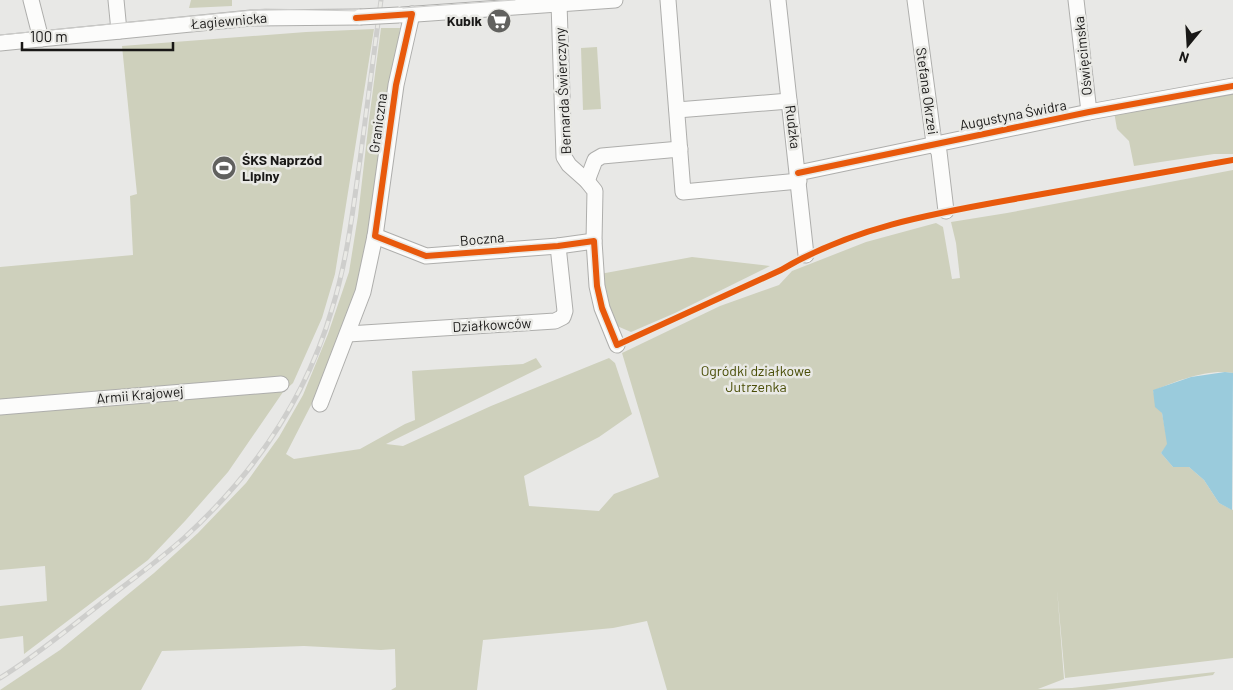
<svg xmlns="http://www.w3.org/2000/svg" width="1233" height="690" font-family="Barlow,sans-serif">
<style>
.green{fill:#ced0bc}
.water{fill:#9acbdc}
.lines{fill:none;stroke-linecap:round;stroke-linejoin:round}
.minor-casing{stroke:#aeaeac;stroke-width:17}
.minor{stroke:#fcfcfb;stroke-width:15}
.tram{stroke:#cececc;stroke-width:1}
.rail-casing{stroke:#cececc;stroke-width:5}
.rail{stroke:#e9e9e5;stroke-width:3;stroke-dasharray:9;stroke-linecap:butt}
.minor-bridge-casing{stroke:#aeaeac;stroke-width:17;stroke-linecap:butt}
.minor-bridge{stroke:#fcfcfb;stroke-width:15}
.cycleway-casing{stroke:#e9e9e5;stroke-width:9}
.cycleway{stroke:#e8590c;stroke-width:6}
.labels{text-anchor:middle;stroke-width:5;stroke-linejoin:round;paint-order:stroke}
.street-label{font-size:14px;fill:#191817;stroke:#e9e9e5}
.poi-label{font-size:14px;font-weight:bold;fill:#191817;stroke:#e9e9e5;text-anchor:end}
.park-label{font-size:14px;fill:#494d06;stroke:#e9e9e5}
</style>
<rect width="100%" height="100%" fill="#e8e8e6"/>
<g class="green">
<polygon points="191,0 232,0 232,6 189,8"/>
<path d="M 381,28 L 400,28 L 375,207 L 356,302 L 328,372 L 286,454 L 294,459 L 360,449 L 405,424 L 415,420 L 412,371 L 523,364 L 536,358 L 542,367 L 386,444 L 403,446 L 491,406 L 609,358 L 615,363 L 632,414 L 599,437 L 524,476 L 529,506 L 599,511 L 614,494 L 659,477 L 622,353 L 720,306 L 779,285 L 792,271 L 866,242 L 936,223 L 943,227 L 952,279 L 960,278 L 956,243 L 951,222 L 1007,213 L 1233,170 L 1233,373 C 1210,368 1175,381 1153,391 L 1162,413 L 1168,444 L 1161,453 L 1173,467 L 1189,467 L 1204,480 L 1219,503 L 1233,510 L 1233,658 L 1065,678 L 1057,589 L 1064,679 L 1038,689 L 1072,688 L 1215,672 L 1213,675 L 1105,690 L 667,690 L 647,621 L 613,628 L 483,640 L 477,690 L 391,690 L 396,687 L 395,649 L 381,650 L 304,646 L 162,651 L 141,690 L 0,690 L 60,650 L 154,573 L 198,533 L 246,483 L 279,437 L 303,395 L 328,334 L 349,272 L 358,216 L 369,120 Z"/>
<polygon points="374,29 335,274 322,318 293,383 283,392 228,472 185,521 148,560 24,654 23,636 0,639 0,606 47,601 45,566 0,570 0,413 255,394 255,381 0,400 0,267 133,255 130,196 137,194 122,46 306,32"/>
<polygon points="597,47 601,109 583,110 581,48"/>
<polygon points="1233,88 1233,154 1214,154 1134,166 1129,141 1117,129 1114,112"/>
<polygon points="692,257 770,266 675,313 631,332 617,326 610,315 600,274"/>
</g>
<polygon class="water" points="1225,372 1233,373 1232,510 1219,503 1204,480 1189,467 1173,467 1161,453 1167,444 1162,413 1155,407 1153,390 1191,377"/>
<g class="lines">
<defs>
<g id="minor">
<polyline points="31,0 41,39"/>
<polyline points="116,0 119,31"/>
<polyline points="668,0 683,192 799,181"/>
<polyline points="778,0 806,255"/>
<polyline points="915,0 934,143 939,152 946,211"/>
<polyline points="1076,0 1089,112"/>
<polyline points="559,3 564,157 569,165 587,181 595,191 594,241 597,286 602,308 617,345"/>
<polyline points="402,15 615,0"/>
<polyline points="0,43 251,18 360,17"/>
<polyline points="677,110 789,101"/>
<polyline points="798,173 1089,112 1233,86"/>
<polyline points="587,181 595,160 602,156 680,149"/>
<polyline points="375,236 426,256 558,246 594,241"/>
<polyline points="348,334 555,321 563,317 565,311 558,246"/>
<polyline points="320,404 363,292 375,236 396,85 412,14"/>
<polyline points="0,407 281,384"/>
</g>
</defs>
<use href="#minor" class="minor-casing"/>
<use href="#minor" class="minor"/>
<polyline class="tram" points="0,35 265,9 361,11 515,0"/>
<defs>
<path id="rail" d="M 0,678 C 36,656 69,628 103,602 C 130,581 158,561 184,538 C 252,476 306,399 332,309 C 347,261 353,210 360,160 C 367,106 374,53 381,0"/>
</defs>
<use href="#rail" class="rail-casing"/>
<use href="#rail" class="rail"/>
<defs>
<polyline id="minor-bridge" points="360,17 399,15"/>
</defs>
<use href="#minor-bridge" class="minor-bridge-casing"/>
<use href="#minor-bridge" class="minor-bridge"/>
<defs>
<g id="cycleway">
<path d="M 356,18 L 412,14 L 396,85 L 375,236 L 426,256 L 558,246 L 594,241 L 597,286 L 602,308 L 617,345 L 781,270 C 855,226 936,213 1020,198 C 1091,186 1162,173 1233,160"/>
<polyline points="798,173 1089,112 1233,86"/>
</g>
</defs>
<use href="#cycleway" class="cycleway-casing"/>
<use href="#cycleway" class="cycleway"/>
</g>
<defs>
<symbol id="supermarket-disc" viewBox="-11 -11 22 22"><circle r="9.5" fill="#61615f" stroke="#e9e9e5"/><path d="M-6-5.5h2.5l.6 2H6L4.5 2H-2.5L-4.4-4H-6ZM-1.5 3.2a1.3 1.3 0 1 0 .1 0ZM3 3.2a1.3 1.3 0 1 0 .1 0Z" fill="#fff"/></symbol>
<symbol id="stadium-disc" viewBox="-11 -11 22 22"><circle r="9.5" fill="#61615f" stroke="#e9e9e5"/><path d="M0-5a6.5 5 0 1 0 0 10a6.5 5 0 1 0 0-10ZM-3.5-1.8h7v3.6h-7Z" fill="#fff"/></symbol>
</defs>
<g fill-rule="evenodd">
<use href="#supermarket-disc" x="485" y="7" width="28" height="28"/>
<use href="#stadium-disc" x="210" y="154" width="28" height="28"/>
</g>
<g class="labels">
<g class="street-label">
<text transform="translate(229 21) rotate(-5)" y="5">Łagiewnicka</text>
<text transform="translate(1083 56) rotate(-96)" y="5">Oświęcimska</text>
<text transform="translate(563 91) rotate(-93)" y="5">Bernarda Świerczyny</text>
<text transform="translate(927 91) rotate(82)" y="5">Stefana Okrzei</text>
<text transform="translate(1013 115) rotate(-11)" y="5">Augustyna Świdra</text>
<text transform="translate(378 123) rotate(-82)" y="5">Graniczna</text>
<text transform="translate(793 127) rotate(83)" y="5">Rudzka</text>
<text transform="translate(482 239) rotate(-5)" y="5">Boczna</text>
<text transform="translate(492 325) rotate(-3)" y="5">Działkowców</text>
<text transform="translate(140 395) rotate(-5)" y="5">Armii Krajowej</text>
</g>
<g class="poi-label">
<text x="482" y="26">Kubik</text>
<text x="242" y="165" text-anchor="start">ŚKS Naprzód<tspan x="242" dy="16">Lipiny</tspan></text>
</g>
<g class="park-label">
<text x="756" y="376">Ogródki działkowe<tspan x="756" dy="16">Jutrzenka</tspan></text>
</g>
</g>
<g transform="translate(1188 45) rotate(198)" stroke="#e9e9e5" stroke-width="4" paint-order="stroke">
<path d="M0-4L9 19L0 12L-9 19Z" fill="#191817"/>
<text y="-8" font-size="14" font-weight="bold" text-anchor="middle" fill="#191817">N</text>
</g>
<path d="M22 42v8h151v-8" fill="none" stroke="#191817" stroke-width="2.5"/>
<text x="30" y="42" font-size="15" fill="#191817" stroke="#e9e9e5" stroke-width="4" paint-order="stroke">100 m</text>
</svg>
